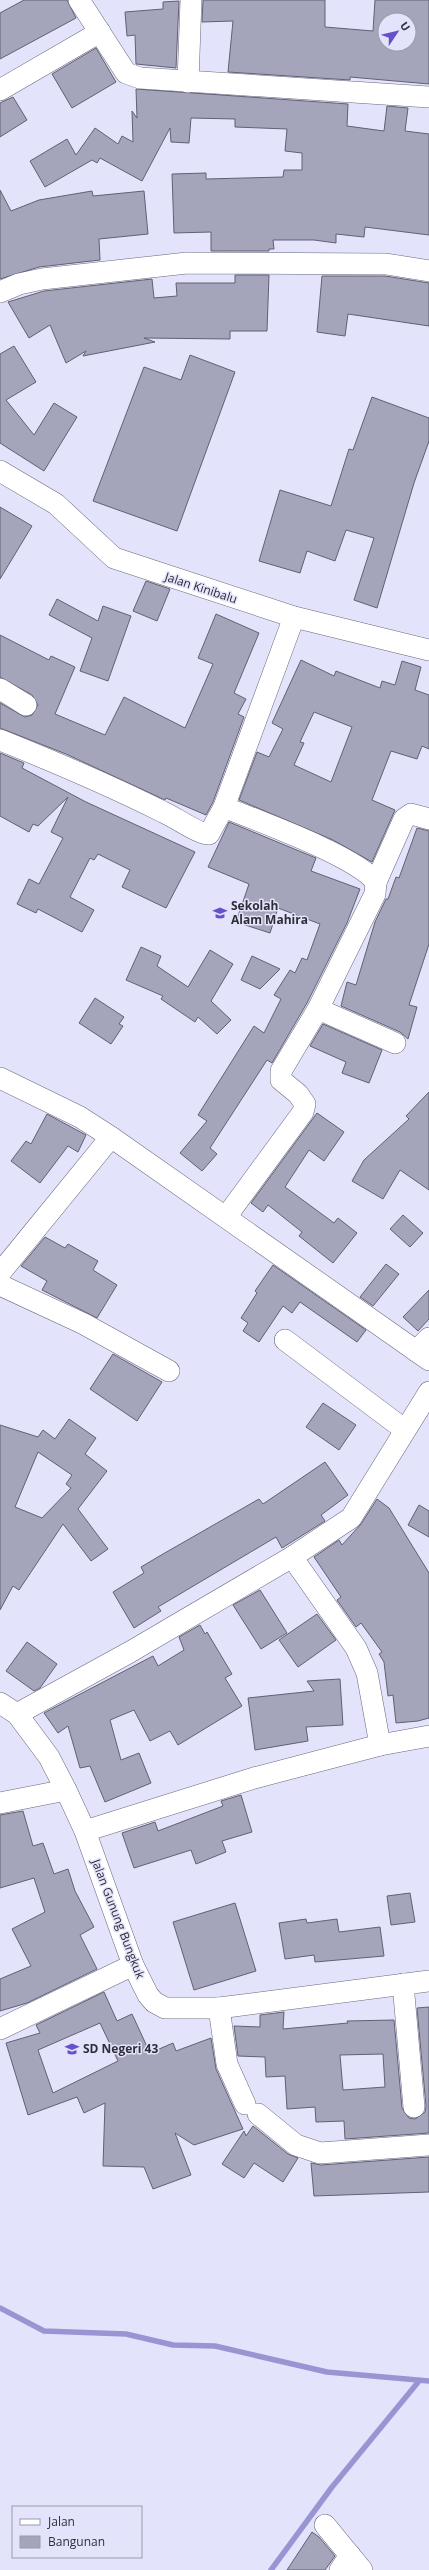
<svg xmlns="http://www.w3.org/2000/svg" width="429" height="2570" font-family="'Open Sans',sans-serif">
<style>
.lines{fill:none;stroke-linecap:round;stroke-linejoin:round}
.stream{stroke:#9995d3;stroke-width:5.5}
.building{fill:#a4a4bb;stroke:#616074;fill-rule:evenodd}
.minor-casing{stroke:#69687d;stroke-width:22}
.minor{stroke:#fff;stroke-width:21}
.labels{text-anchor:middle;stroke-width:3;stroke-linejoin:round;paint-order:stroke}
.street-label{font-size:12px;fill:#2f2e38;stroke:#e3e3fb}
.poi-label{font-size:12px;font-weight:bold;fill:#2f2e38;stroke:#e3e3fb;text-anchor:start}
</style>
<rect width="100%" height="100%" fill="#e3e3fb"/>
<g class="lines">
<g class="stream">
<polyline points="0,2308 44,2331 126,2334 173,2345 215,2346 327,2372 429,2381"/>
<polyline points="271,2570 332,2487 419,2381"/>
</g>
</g>
<g class="building">
<polygon points="24,0 67,0 76,18 0,59 0,13"/>
<path d="M 203,0 L 325,0 L 325,27 L 373,31 L 375,0 L 429,0 L 429,84 L 350,77 L 350,80 L 228,72 L 233,21 L 202,22 ZM 385,20 L 409,20 L 409,44 L 385,44 Z"/>
<polygon points="179,1 176,68 136,64 135,35 127,36 125,12 163,9 163,2"/>
<polygon points="96,48 116,82 72,108 52,74"/>
<polygon points="136,89 348,104 347,126 384,131 387,106 408,108 405,131 429,134 429,235 365,227 364,237 336,234 336,243 314,240 273,240 274,249 269,249 269,251 211,251 211,232 174,233 172,174 206,173 206,179 283,177 284,170 302,170 302,153 285,151 287,129 235,127 235,119 191,118 189,143 171,142 170,128 142,181 100,158 97,163 92,160 45,187 30,161 67,139 76,155 95,128 118,144 122,136 133,142 132,111 137,118"/>
<polygon points="13,97 27,120 0,137 0,103"/>
<polygon points="0,190 11,211 39,200 92,191 93,196 144,191 148,234 99,239 100,260 39,267 0,279"/>
<polygon points="235,275 269,275 267,331 230,331 230,339 144,338 155,342 83,356 86,351 66,363 50,325 29,338 8,302 44,291 152,279 154,298 177,296 176,283 235,283"/>
<polygon points="322,276 385,276 429,283 429,326 348,314 345,336 317,332"/>
<polygon points="14,346 36,382 6,400 34,435 54,403 77,417 44,471 0,443 0,354"/>
<polygon points="190,355 235,372 177,531 93,501 144,367 181,380"/>
<polygon points="372,397 429,418 429,441 414,483 377,608 354,600 374,538 346,530 335,561 307,551 300,573 259,561 280,490 331,506 349,449 353,450"/>
<polygon points="0,507 32,526 0,579"/>
<polygon points="146,581 170,589 157,621 133,611"/>
<polygon points="57,599 98,621 103,606 131,616 108,681 80,671 92,638 49,615"/>
<polygon points="216,614 259,633 234,693 246,699 238,714 244,717 213,802 206,815 166,798 165,800 66,754 0,728 0,703 25,717 32,715 38,705 32,695 0,677 0,635 49,660 51,656 75,667 55,714 105,735 124,697 185,728 213,664 198,658"/>
<path d="M 301,660 L 334,676 L 336,671 L 380,688 L 382,681 L 395,685 L 402,661 L 421,667 L 415,690 L 429,695 L 429,749 L 422,746 L 417,759 L 391,751 L 372,800 L 395,810 L 372,862 L 333,840 L 239,800 L 257,752 L 269,757 L 283,729 L 272,723 ZM 314,712 L 352,727 L 331,782 L 294,765 L 304,743 L 300,742 Z"/>
<polygon points="0,753 24,763 22,768 86,802 195,852 166,908 122,887 130,870 98,854 94,860 90,858 70,897 94,910 82,932 38,909 36,913 17,904 29,879 39,884 63,838 51,832 68,797 38,826 33,824 29,832 0,816"/>
<polygon points="229,822 316,858 311,871 360,889 347,923 307,1003 272,1063 267,1060 210,1148 217,1154 202,1171 180,1153 207,1121 198,1115 254,1026 264,1033 281,999 274,995 290,970 295,973 302,958 307,960 320,924 278,908 270,933 236,922 249,884 208,867"/>
<polygon points="417,828 429,831 429,944 409,1005 417,1007 408,1039 400,1032 341,1006 347,982 356,985 375,922 386,899 388,899 396,877 399,878"/>
<polygon points="141,947 161,956 157,966 188,987 210,950 233,964 211,1001 231,1020 217,1034 198,1017 195,1022 161,999 163,996 126,980"/>
<polygon points="252,956 280,969 260,989 241,980"/>
<polygon points="95,998 124,1017 119,1024 123,1026 111,1044 79,1023"/>
<polygon points="323,1024 382,1050 369,1083 342,1073 346,1062 310,1046"/>
<polygon points="429,1092 429,1190 400,1170 383,1199 352,1181 364,1160 409,1119 406,1116"/>
<polygon points="317,1113 344,1132 324,1161 309,1150 285,1187 334,1223 338,1218 357,1233 333,1263 299,1236 302,1232 268,1205 263,1212 251,1203"/>
<polygon points="47,1114 86,1135 78,1152 68,1146 40,1183 11,1161 26,1141 31,1144"/>
<polygon points="403,1215 423,1233 410,1247 390,1229"/>
<polygon points="45,1237 65,1248 68,1244 98,1261 93,1270 117,1285 97,1318 42,1290 47,1281 21,1266"/>
<polygon points="386,1264 399,1274 373,1306 360,1297"/>
<polygon points="273,1265 366,1330 357,1342 300,1302 292,1313 283,1306 259,1342 243,1331 248,1323 241,1318 257,1293 255,1291"/>
<polygon points="429,1290 429,1319 418,1331 403,1317"/>
<polygon points="113,1354 162,1382 137,1421 90,1389"/>
<polygon points="323,1403 356,1425 339,1450 306,1427"/>
<path d="M 69,1419 L 96,1438 L 85,1454 L 107,1471 L 78,1509 L 108,1549 L 91,1561 L 63,1524 L 19,1590 L 13,1586 L 0,1610 L 0,1425 L 38,1437 L 43,1430 L 55,1439 ZM 38,1452 L 72,1475 L 66,1484 L 71,1488 L 42,1518 L 15,1507 Z"/>
<polygon points="325,1462 348,1495 321,1515 325,1521 282,1548 276,1537 158,1607 161,1611 134,1628 113,1592 144,1573 141,1567 163,1554 259,1499 263,1504"/>
<polygon points="377,1499 389,1508 429,1573 429,1718 418,1721 396,1723 393,1695 388,1696 384,1662 379,1654 382,1652 361,1623 356,1627 337,1600 341,1597 314,1557 339,1540 342,1545 361,1524"/>
<polygon points="419,1505 429,1511 429,1537 408,1525"/>
<polygon points="260,1590 287,1633 261,1649 233,1605"/>
<polygon points="317,1614 336,1640 298,1667 279,1640"/>
<polygon points="200,1625 205,1634 207,1632 232,1674 225,1678 242,1706 178,1745 170,1731 150,1741 134,1710 110,1720 121,1760 139,1753 151,1783 105,1802 90,1766 80,1768 68,1726 58,1733 44,1713 153,1656 158,1666 184,1650 179,1637"/>
<polygon points="27,1642 57,1664 40,1688 34,1691 6,1671"/>
<polygon points="340,1679 343,1725 306,1727 308,1741 255,1750 248,1698 314,1691 307,1681"/>
<polygon points="241,1795 252,1832 222,1841 226,1852 196,1864 191,1850 134,1868 122,1833 155,1822 158,1831 223,1806 221,1801"/>
<polygon points="23,1811 33,1846 43,1843 54,1874 68,1869 75,1891 94,1927 80,1935 97,1969 27,2003 0,2011 0,1979 31,1966 12,1929 45,1912 34,1878 0,1888 0,1815"/>
<polygon points="410,1893 415,1922 391,1925 387,1896"/>
<polygon points="235,1903 256,1971 194,1990 173,1922"/>
<polygon points="306,1919 307,1923 337,1919 339,1932 380,1927 384,1956 315,1962 314,1955 285,1959 279,1923"/>
<path d="M 104,1992 L 117,2021 L 132,2014 L 150,2053 L 173,2043 L 176,2051 L 211,2038 L 216,2069 L 243,2129 L 194,2145 L 175,2133 L 191,2175 L 153,2189 L 144,2167 L 103,2166 L 105,2103 L 84,2113 L 77,2097 L 28,2115 L 6,2043 L 40,2033 L 36,2025 ZM 100,2023 L 118,2061 L 53,2093 L 38,2050 Z"/>
<path d="M 429,2007 L 429,2133 L 345,2139 L 344,2121 L 316,2122 L 315,2107 L 287,2109 L 285,2076 L 266,2077 L 265,2057 L 238,2056 L 234,2026 L 260,2027 L 260,2015 L 284,2012 L 283,2029 L 348,2023 L 347,2021 L 394,2020 L 402,2108 L 409,2118 L 415,2119 L 425,2112 L 426,2106 L 417,2008 ZM 383,2054 L 385,2087 L 343,2090 L 340,2055 Z"/>
<polygon points="253,2126 288,2154 298,2158 283,2182 254,2163 244,2178 222,2164 244,2131 246,2136"/>
<polygon points="429,2157 429,2192 314,2196 311,2163 321,2165"/>
<polygon points="312,2532 319,2537 335,2556 325,2570 287,2570"/>
</g>
<g class="lines">
<defs>
<g id="minor">
<polyline points="79,0 126,73 140,78 429,97"/>
<polyline points="188,82 191,0"/>
<polyline points="0,90 100,32"/>
<polyline points="0,292 19,284 42,279 187,263 386,264 429,271"/>
<polyline points="0,471 56,504 114,558 294,617 429,650"/>
<polyline points="0,689 26,705"/>
<path d="M 0,740 C 55,762 109,785 163,812 C 173,816 200,835 209,834 L 224,807 L 294,617"/>
<path d="M 224,807 C 258,821 356,856 376,882 L 375,894 L 318,1009 L 281,1071 L 281,1080 L 298,1094 L 305,1104 L 303,1112 L 226,1217"/>
<polyline points="376,882 404,819 411,814 429,819"/>
<polyline points="318,1009 395,1043"/>
<polyline points="0,1078 80,1117 111,1137"/>
<polyline points="0,1273 111,1137 429,1360"/>
<polyline points="0,1285 84,1324 169,1371"/>
<polyline points="285,1340 405,1430"/>
<polyline points="416,1351 429,1338"/>
<polyline points="0,1703 17,1714 49,1757 66,1790 85,1831 133,1965 148,1995 154,2002 165,2008 219,2008 429,1981"/>
<polyline points="17,1714 130,1652 292,1557 351,1518 429,1392"/>
<polyline points="380,1745 429,1736"/>
<polyline points="0,1803 66,1790"/>
<polyline points="85,1831 254,1778 380,1745 367,1673 356,1648 292,1557"/>
<polyline points="403,1984 414,2107"/>
<polyline points="219,2008 227,2064 245,2104"/>
<polyline points="0,2029 133,1965"/>
<polyline points="258,2114 296,2145 320,2153 429,2145"/>
<polyline points="325,2525 362,2570"/>
<polyline points="340,2570 350,2555"/>
</g>
</defs>
<use href="#minor" class="minor-casing"/>
<use href="#minor" class="minor"/>
</g>
<defs>
<symbol id="school-bare" viewBox="-9 -9 18 18"><path d="M0-5L7-2L0 1L-7-2ZM-4 1L0 2.5L4 1V4Q0 6-4 4Z" fill="#6751ca" stroke="#e3e3fb" stroke-width="2.5" paint-order="stroke"/></symbol>
</defs>
<g fill-rule="evenodd">
<use href="#school-bare" x="210" y="903" width="20" height="20"/>
<use href="#school-bare" x="62" y="2039" width="20" height="20"/>
</g>
<g class="labels">
<g class="street-label">
<text transform="translate(201 588) rotate(18)" y="4">Jalan Kinibalu</text>
<text transform="translate(118 1919) rotate(69)" y="4">Jalan Gunung Bungkuk</text>
</g>
<g class="poi-label">
<text x="231" y="910">Sekolah<tspan x="231" dy="14">Alam Mahira</tspan></text>
<text x="83" y="2053">SD Negeri 43</text>
</g>
</g>
<rect x="12" y="2506" width="130" height="52" fill="#e3e3fb" stroke="#9b9bad"/>
<rect x="20" y="2519" width="20" height="6" fill="#ffffff" stroke="#9b9bad"/>
<text x="48" y="2526" font-size="12" fill="#2f2e38">Jalan</text>
<rect x="20" y="2536" width="20" height="12" fill="#a4a4bb" stroke="#9b9bad"/>
<text x="48" y="2546" font-size="12" fill="#2f2e38">Bangunan</text>
<g transform="translate(397 32) rotate(55)"><circle r="19" fill="#e3e3fb" stroke="#9b9bad"/>
<path d="M0-3L7 15L0 10L-7 15Z" fill="#6751ca"/>
<text y="-6" font-size="11" font-weight="bold" text-anchor="middle" fill="#2f2e38">U</text>
</g>
</svg>
